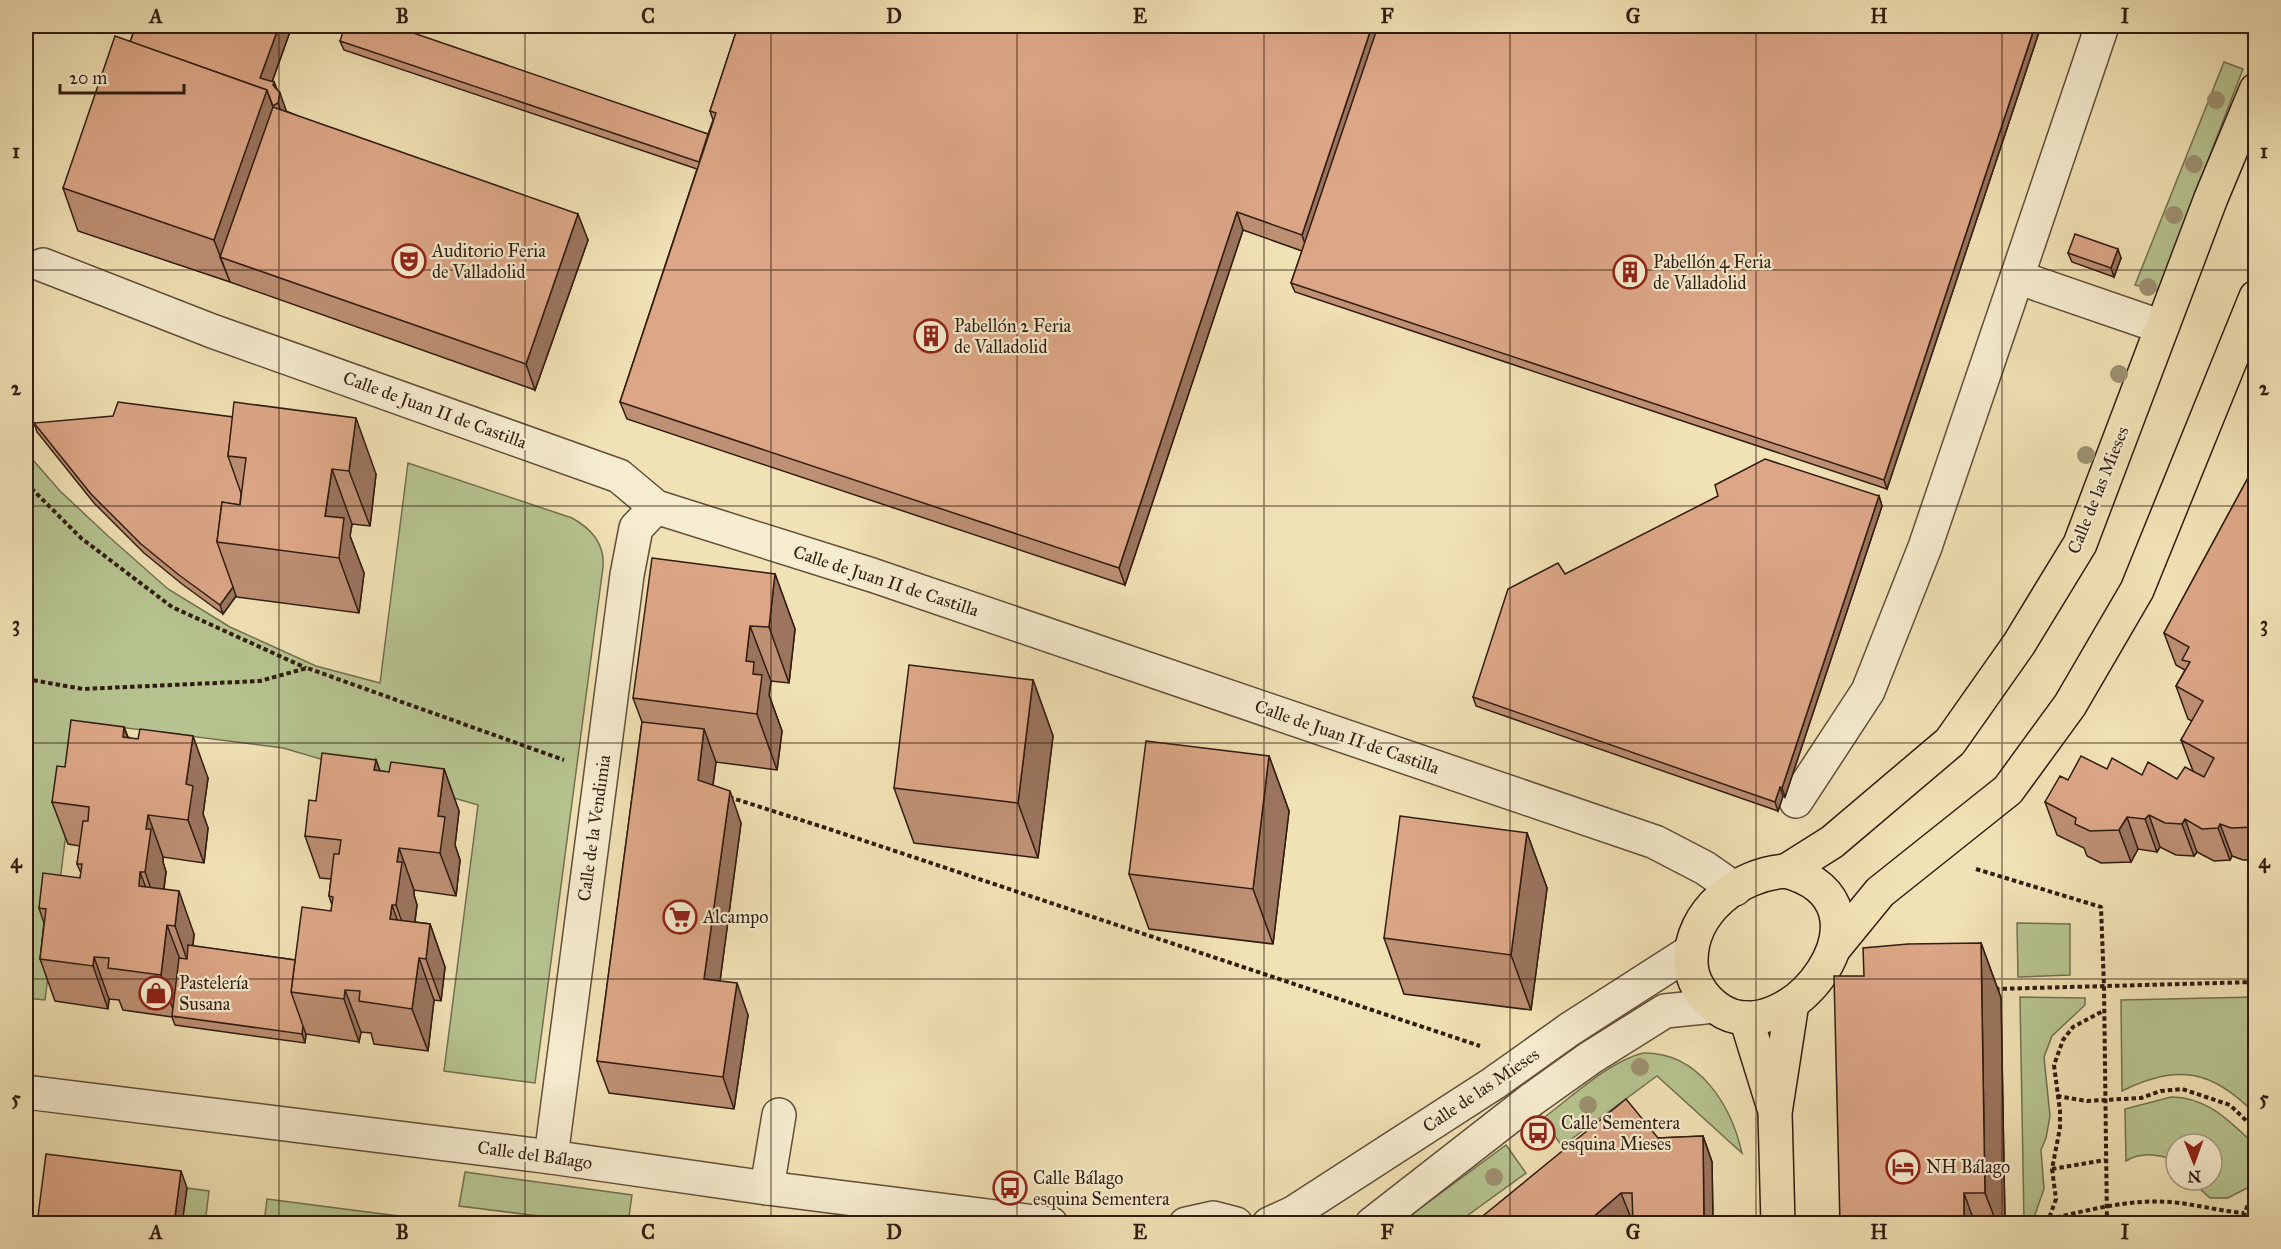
<svg xmlns="http://www.w3.org/2000/svg" width="2281" height="1249" font-family="'IM FELL Great Primer',serif">
<style>
.green{fill:#b6c490;stroke:#747050;stroke-width:1.5}
.lines{fill:none;stroke-linecap:round;stroke-linejoin:round}
.minor-casing{stroke:#614e3a;stroke-width:36}
.major-casing{stroke:#311c11;stroke-width:36}
.path{stroke:#311c11;stroke-width:4;stroke-dasharray:4.5 3;stroke-linecap:butt}
.minor{stroke:#f6eccf;stroke-width:33}
.major{stroke:#f1e2b5;stroke-width:33}
.tree{fill:#9d9170}
.wall{fill:#be9074;stroke:#311c11;stroke-width:1.5}
.shaded-wall{fill:#9b755e;stroke:#311c11;stroke-width:1.5}
.building{fill:#dda787;stroke:#311c11;stroke-width:1.5}
.grid{fill:none;stroke:#311c11;stroke-width:1.5;stroke-opacity:0.55}
.labels{text-anchor:middle;stroke-width:4.5;stroke-linejoin:round;paint-order:stroke}
.poi-label{font-size:18px;fill:#311c11;stroke:#f6eccf;text-anchor:start}
.street-label{font-size:18px;fill:#311c11;stroke:#f6eccf}
.neatline{fill:none;stroke:#311c11;stroke-width:2}
.grid-label{font-size:20px;text-anchor:middle;font-weight:bold;fill:#311c11}
</style>
<rect width="100%" height="100%" fill="#f1e2b5"/>
<filter id="stains"><feTurbulence type="fractalNoise" baseFrequency=".00333" numOctaves="4"/><feColorMatrix values="0 0 0 0 .2 0 0 0 0 .09 0 0 0 0 .02 0 0 0 .5 -.17"/></filter>
<radialGradient id="worn" r=".72"><stop offset=".6" stop-color="#630" stop-opacity="0"/><stop offset="1" stop-color="#630" stop-opacity=".3"/></radialGradient>
<g class="green">
<polygon points="2234,26 2254,26 2252,35 2233,30"/>
<polygon points="2224,62 2243,69 2158,291 2135,285"/>
<path d="M 26,452 L 60,491 L 108,536 L 168,589 L 230,627 L 316,666 L 380,683 L 408,463 L 572,518 C 592,529 605,544 603,567 L 535,1083 L 444,1071 L 478,805 L 283,748 L 80,722 L 45,1000 L 26,998 Z"/>
<polygon points="2017,923 2070,924 2070,975 2018,977"/>
<polygon points="2020,997 2085,998 2085,1005 2052,1036 2044,1057 2050,1116 2046,1138 2041,1150 2044,1189 2032,1223 2024,1223"/>
<path d="M 2255,997 L 2255,1114 C 2213,1070 2177,1063 2122,1091 L 2121,1000 Z"/>
<path d="M 1643,1053 C 1699,1052 1731,1105 1742,1153 L 1657,1076 L 1562,1146 L 1542,1119 C 1572,1097 1608,1062 1643,1053 Z"/>
<path d="M 2171,1097 C 2208,1097 2230,1122 2255,1145 L 2255,1184 L 2228,1198 L 2210,1198 L 2200,1189 L 2194,1180 L 2212,1180 L 2212,1144 L 2176,1144 L 2176,1161 C 2159,1154 2142,1151 2126,1161 L 2125,1109 Z"/>
<polygon points="1506,1145 1526,1173 1457,1223 1399,1224"/>
<polygon points="465,1172 632,1195 628,1223 595,1223 459,1206"/>
<polygon points="187,1188 209,1191 205,1223 182,1224"/>
<polygon points="267,1199 406,1217 405,1223 264,1223"/>
</g>
<g class="lines">
<defs>
<g id="minor">
<polyline points="2102,26 2017,277 2162,327"/>
<polyline points="43,265 212,331 619,476 656,507 872,575 1655,842 1705,868 1735,889"/>
<polyline points="1796,801 1868,691 1925,547 2017,277"/>
<polyline points="26,1092 551,1157 767,1188 1051,1224"/>
<polyline points="551,1157 627,575 636,528 656,507"/>
<polyline points="767,1188 779,1115"/>
<polyline points="1186,1224 1213,1218 1236,1224"/>
<polyline points="1269,1224 1293,1213 1494,1083 1570,1029 1690,952"/>
<polyline points="1372,1224 1531,1100 1590,1058 1665,1011 1714,1006"/>
</g>
<g id="major">
<polyline points="1786,871 1832,842 1950,742 2019,644 2080,544 2211,198 2256,90"/>
<path d="M 1786,871 C 1906,903 1787,1059 1717,1008 C 1702,997 1691,980 1691,962 C 1690,912 1738,874 1786,871 Z"/>
<polyline points="1835,947 1880,892 2008,790 2070,705 2137,590 2256,297"/>
<polyline points="1746,1018 1773,1105"/>
<polyline points="1778,1224 1775,1113 1792,1003"/>
</g>
</defs>
<use href="#minor" class="minor-casing"/>
<use href="#major" class="major-casing"/>
<g class="path">
<polyline points="26,214 30,215 26,230"/>
<polyline points="2252,441 2256,441"/>
<polyline points="26,483 81,538 172,607 306,668"/>
<polyline points="26,679 83,689 260,681 307,668 564,760"/>
<polyline points="729,797 826,828 1480,1046"/>
<polyline points="1976,869 2101,907 2104,986 2107,1224"/>
<polyline points="1995,989 2256,982"/>
<polyline points="2057,1096 2087,1101 2141,1098 2161,1091 2182,1089 2230,1105 2256,1130"/>
<polyline points="2052,1169 2105,1160"/>
<path d="M 2049,1219 C 2090,1210 2128,1199 2170,1202 C 2195,1204 2219,1211 2244,1213"/>
<polyline points="2047,1224 2056,1199 2052,1169 2060,1128 2060,1111 2054,1065 2063,1040 2073,1027 2103,1011"/>
<polyline points="2241,1224 2248,1204 2256,1195"/>
</g>
<use href="#minor" class="minor"/>
<use href="#major" class="major"/>
</g>
<g class="tree">
<circle cx="2216" cy="100" r="9"/>
<circle cx="2194" cy="164" r="9"/>
<circle cx="2174" cy="215" r="9"/>
<circle cx="2148" cy="287" r="9"/>
<circle cx="2119" cy="374" r="9"/>
<circle cx="2086" cy="455" r="9"/>
<circle cx="1640" cy="1067" r="9"/>
<circle cx="1588" cy="1105" r="9"/>
<circle cx="1494" cy="1177" r="9"/>
</g>
<g class="wall">
<polygon points="136,26 292,26 272,82 274,82 286,111 588,240 535,390 230,282 78,231 63,188 130,42"/>
<polygon points="738,26 2041,26 1887,489 1295,292 1291,283 1302,251 1243,230 1125,585 627,419 620,402 697,169 344,50 340,41 708,134 713,120 710,111"/>
<polygon points="2068,253 2121,258 2114,277 2072,262"/>
<polygon points="34,423 376,474 370,526 352,524 350,536 364,573 359,613 237,597 236,596 223,614 182,584 144,553 94,503 37,432"/>
<polygon points="2256,463 2256,860 2243,860 2232,856 2230,860 2214,861 2197,852 2194,856 2176,855 2160,847 2157,852 2138,849 2131,862 2101,863 2087,856 2084,848 2057,835 2045,802 2068,780 2107,769 2142,775 2177,779 2193,771 2181,740 2192,721 2188,719 2176,686 2185,670 2176,665 2164,633"/>
<polygon points="1879,496 1882,506 1785,797 1783,796 1778,811 1476,706 1473,697 1565,574"/>
<polygon points="775,574 795,629 789,683 771,681 769,695 782,731 777,770 716,762 713,785 741,823 720,981 748,1015 734,1109 609,1093 597,1061 642,722 633,698"/>
<polygon points="1033,680 1053,736 1038,858 914,843 894,788"/>
<polygon points="124,727 128,737 208,778 203,814 208,828 204,863 163,857 163,862 166,872 164,889 194,934 193,946 295,960 331,911 332,905 329,896 331,879 320,878 305,836 316,801 376,760 380,771 389,772 444,769 459,811 455,845 460,860 456,896 414,890 414,895 417,905 415,922 430,924 445,967 441,1001 434,1000 428,1051 374,1044 371,1033 361,1032 359,1042 306,1034 305,1043 175,1025 172,1017 123,1010 119,1000 109,999 108,1009 55,1001 40,959 44,923 39,908 80,878 81,873 77,864 80,846 68,844 52,802 65,767"/>
<polygon points="1269,756 1289,811 1273,944 1149,929 1129,874"/>
<polygon points="1527,833 1547,888 1531,1010 1404,994 1384,938"/>
<polygon points="1981,943 2001,998 2005,1224 1840,1224 1864,976"/>
<polygon points="1703,1136 1712,1162 1713,1224 1633,1224 1633,1218 1631,1218 1625,1224 1473,1224 1658,1138"/>
</g>
<g class="shaded-wall">
<polygon points="279,26 292,26 268,93 282,132 220,257 230,282 214,240 260,78"/>
<polygon points="1372,26 1384,26 1308,253 1302,235"/>
<polygon points="2035,26 2041,26 1887,489 1884,480"/>
<polygon points="274,82 279,97 280,93 286,110 284,121 278,103 273,85"/>
<polygon points="1237,212 1243,230 1125,585 1119,568"/>
<polygon points="578,214 588,240 535,390 526,364"/>
<polygon points="2118,249 2121,258 2114,277 2111,268"/>
<polygon points="356,418 376,474 370,526 349,471"/>
<polygon points="332,469 352,524 350,536 364,573 359,613 339,558 325,516"/>
<polygon points="1879,496 1882,506 1785,797 1782,788"/>
<polygon points="775,574 795,629 789,683 769,627"/>
<polygon points="233,587 236,596 223,614 220,605"/>
<polygon points="750,626 771,681 769,695 782,731 777,770 757,714 746,661"/>
<polygon points="1033,680 1053,736 1038,858 1018,803"/>
<polygon points="124,727 139,770 123,737"/>
<polygon points="704,729 716,762 709,812 698,780"/>
<polygon points="193,736 208,778 203,814 208,828 204,863 188,820 186,784"/>
<polygon points="1269,756 1289,811 1273,944 1253,889"/>
<polygon points="376,760 391,802 374,770"/>
<polygon points="444,769 459,811 455,845 460,860 456,896 440,853 438,816"/>
<polygon points="1780,787 1783,796 1778,811 1775,802"/>
<polygon points="730,791 741,823 716,1011 704,979"/>
<polygon points="148,815 163,857 163,862 166,872 160,915 145,872 146,829"/>
<polygon points="2149,815 2160,847 2157,852 2145,819"/>
<polygon points="2127,817 2138,849 2131,862 2119,830"/>
<polygon points="2185,819 2197,852 2194,856 2182,824"/>
<polygon points="2220,824 2232,856 2230,860 2218,828"/>
<polygon points="1527,833 1547,888 1531,1010 1511,955"/>
<polygon points="399,848 414,890 414,895 417,905 411,948 396,905 397,862"/>
<polygon points="140,872 156,914 139,886"/>
<polygon points="179,891 194,934 190,968 175,926"/>
<polygon points="392,905 407,947 390,919"/>
<polygon points="430,924 445,967 441,1001 426,959"/>
<polygon points="167,925 183,967 176,1018 161,975"/>
<polygon points="1981,943 2001,998 2005,1224 1997,1224 1985,1193"/>
<polygon points="94,957 109,999 108,1009 93,966"/>
<polygon points="419,958 434,1000 428,1051 412,1009"/>
<polygon points="737,983 748,1015 734,1109 723,1077"/>
<polygon points="345,990 361,1032 359,1042 344,999"/>
<polygon points="303,1026 306,1034 305,1043 302,1034"/>
<polygon points="1703,1136 1712,1162 1713,1224 1704,1224"/>
<polygon points="181,1171 187,1188 182,1224 174,1224"/>
<polygon points="1621,1193 1631,1218 1625,1224 1585,1224"/>
<polygon points="1964,1193 1975,1224 1964,1224"/>
</g>
<g class="building">
<polygon points="136,26 279,26 260,78 274,82 273,85 280,93 278,103 273,106 267,90 130,42"/>
<polygon points="345,26 393,26 708,134 699,162 340,41"/>
<polygon points="738,26 1372,26 1302,235 1237,212 1119,568 620,402 716,113 710,111"/>
<polygon points="1378,26 2035,26 1884,480 1291,283"/>
<polygon points="115,36 267,90 214,240 63,188"/>
<polygon points="273,107 578,214 526,364 220,257"/>
<polygon points="2075,234 2118,249 2111,268 2068,253"/>
<polygon points="118,402 233,417 228,456 241,493 240,505 222,502 217,542 233,587 220,605 179,575 141,544 91,494 34,423 113,416"/>
<polygon points="234,402 356,418 349,471 332,469 325,516 344,518 339,558 217,542 222,502 240,505 246,458 228,456"/>
<polygon points="1765,459 1879,496 1782,788 1780,787 1775,802 1473,697 1508,589 1558,563 1565,574 1718,496 1715,485"/>
<polygon points="2256,463 2256,827 2231,828 2220,824 2218,828 2202,829 2185,819 2182,824 2165,823 2149,815 2145,819 2127,817 2119,830 2090,831 2075,824 2076,818 2045,802 2060,776 2068,780 2081,756 2107,769 2112,758 2142,775 2148,762 2177,779 2185,767 2204,777 2214,758 2181,740 2203,701 2176,686 2190,662 2182,660 2189,647 2164,633"/>
<polygon points="652,558 775,574 769,627 750,626 746,661 754,662 753,674 762,675 757,714 633,698"/>
<polygon points="909,665 1033,680 1018,803 894,788"/>
<polygon points="71,720 124,727 123,737 138,739 140,729 193,736 186,784 193,786 188,820 148,815 146,829 151,829 145,872 140,872 139,886 179,891 175,926 167,925 161,975 108,968 109,958 94,957 93,966 40,959 46,909 39,908 43,873 80,878 82,864 77,864 83,821 88,821 89,807 52,802 57,766 65,767"/>
<polygon points="642,722 704,729 698,780 730,791 704,979 737,983 723,1077 597,1061"/>
<polygon points="1146,741 1269,756 1253,889 1129,874"/>
<polygon points="322,753 376,760 374,770 389,772 391,762 444,769 438,816 445,817 440,853 399,848 397,862 402,862 396,905 392,905 390,919 430,924 426,959 419,958 412,1009 359,1001 360,991 345,990 344,999 291,992 302,907 331,911 333,897 329,896 334,854 339,854 341,840 305,836 309,800 316,801"/>
<polygon points="1400,816 1527,833 1511,955 1384,938"/>
<polygon points="1981,943 1985,1193 1964,1193 1964,1224 1840,1224 1834,976 1864,976 1863,948 1908,944"/>
<polygon points="188,945 295,960 291,992 303,1026 302,1034 172,1016 179,958 187,959"/>
<polygon points="1626,1099 1658,1138 1703,1136 1704,1224 1633,1224 1632,1193 1621,1193 1585,1224 1473,1224"/>
<polygon points="46,1154 181,1171 174,1224 37,1224"/>
</g>
<path class="grid" d="M 279,26 L 279,1224M 525,26 L 525,1224M 771,26 L 771,1224M 1017,26 L 1017,1224M 1264,26 L 1264,1224M 1510,26 L 1510,1224M 1756,26 L 1756,1224M 2002,26 L 2002,1224M 26,270 L 2256,270M 26,506 L 2256,506M 26,743 L 2256,743M 26,979 L 2256,979"/>
<defs>
<symbol id="theatre-ring" viewBox="-11 -11 22 22"><circle r="9.5" fill="#f6eccf" stroke="#8f2418" stroke-width="1.5"/><path d="M-5-5.5Q0-4 5-5.5V0Q5 5 0 6Q-5 5-5 0ZM-3.3-2.5H-1v1.5H-3.3ZM1-2.5H3.3v1.5H1ZM-2.8 1Q0 5.5 2.8 1Z" fill="#8f2418"/></symbol>
<symbol id="building-ring" viewBox="-11 -11 22 22"><circle r="9.5" fill="#f6eccf" stroke="#8f2418" stroke-width="1.5"/><path d="M-4-6H4V6H1V3H-1V6H-4ZM-2.5-4.3h1.7v1.8h-1.7ZM.8-4.3h1.7v1.8H.8ZM-2.5-1h1.7V.8h-1.7ZM.8-1h1.7V.8H.8Z" fill="#8f2418"/></symbol>
<symbol id="supermarket-ring" viewBox="-11 -11 22 22"><circle r="9.5" fill="#f6eccf" stroke="#8f2418" stroke-width="1.5"/><path d="M-6-5.5h2.5l.6 2H6L4.5 2H-2.5L-4.4-4H-6ZM-1.5 3.2a1.3 1.3 0 1 0 .1 0ZM3 3.2a1.3 1.3 0 1 0 .1 0Z" fill="#8f2418"/></symbol>
<symbol id="shop-ring" viewBox="-11 -11 22 22"><circle r="9.5" fill="#f6eccf" stroke="#8f2418" stroke-width="1.5"/><path d="M-5-2.5h2.3a2.7 3.5 0 0 1 5.4 0H5L5.5 6h-11ZM-1.5-2.5h3a1.5 2.3 0 0 0-3 0Z" fill="#8f2418"/></symbol>
<symbol id="bus-ring" viewBox="-11 -11 22 22"><circle r="9.5" fill="#f6eccf" stroke="#8f2418" stroke-width="1.5"/><path d="M-5-6H5V4H4V6H2V4H-2V6H-4V4H-5ZM-3.5-4V0h7V-4ZM-3.5 1.2v1.5H-2V1.2ZM2 1.2v1.5H3.5V1.2Z" fill="#8f2418"/></symbol>
<symbol id="hotel-ring" viewBox="-11 -11 22 22"><circle r="9.5" fill="#f6eccf" stroke="#8f2418" stroke-width="1.5"/><path d="M-6-4.5h1.5V1H6V5H4.5V3h-9V5H-6ZM-4 0a1.8 1.8 0 1 1 3.6 0ZM.5 0V-2.5h3Q6-2.5 6 0Z" fill="#8f2418"/></symbol>
</defs>
<g fill-rule="evenodd">
<use href="#theatre-ring" x="390" y="242" width="38" height="38"/>
<use href="#building-ring" x="1611" y="253" width="38" height="38"/>
<use href="#building-ring" x="912" y="317" width="38" height="38"/>
<use href="#supermarket-ring" x="661" y="898" width="38" height="38"/>
<use href="#shop-ring" x="137" y="974" width="38" height="38"/>
<use href="#bus-ring" x="1519" y="1114" width="38" height="38"/>
<use href="#hotel-ring" x="1884" y="1148" width="38" height="38"/>
<use href="#bus-ring" x="991" y="1169" width="38" height="38"/>
</g>
<g class="labels">
<g class="poi-label">
<text x="432" y="257">Auditorio Feria<tspan x="432" dy="21">de Valladolid</tspan></text>
<text x="1653" y="268">Pabellón 4 Feria<tspan x="1653" dy="21">de Valladolid</tspan></text>
<text x="954" y="332">Pabellón 2 Feria<tspan x="954" dy="21">de Valladolid</tspan></text>
<text x="703" y="923">Alcampo</text>
<text x="179" y="989">Pastelería<tspan x="179" dy="21">Susana</tspan></text>
<text x="1561" y="1129">Calle Sementera<tspan x="1561" dy="21">esquina Mieses</tspan></text>
<text x="1926" y="1173">NH Bálago</text>
<text x="1033" y="1184">Calle Bálago<tspan x="1033" dy="21">esquina Sementera</tspan></text>
</g>
<g class="street-label">
<text transform="translate(435 410) rotate(20)" y="6">Calle de Juan II de Castilla</text>
<text transform="translate(2098 490) rotate(-68)" y="6">Calle de las Mieses</text>
<text transform="translate(886 581) rotate(18)" y="6">Calle de Juan II de Castilla</text>
<text transform="translate(1347 737) rotate(19)" y="6">Calle de Juan II de Castilla</text>
<text transform="translate(594 828) rotate(-82)" y="6">Calle de la Vendimia</text>
<text transform="translate(1481 1090) rotate(-34)" y="6">Calle de las Mieses</text>
<text transform="translate(535 1155) rotate(8)" y="6">Calle del Bálago</text>
</g>
</g>
<rect width="2281" height="1249" fill="none" stroke="#f1e2b5" stroke-width="66"/>
<g transform="translate(2194 1162) rotate(179)"><circle r="28" fill="#f6eccf" stroke="#a79983" stroke-width="1.5"/>
<path d="M0-4.5L10 22L0 15L-10 22Z" fill="#8f2418"/>
<text y="-9" font-size="16" font-weight="bold" text-anchor="middle" fill="#311c11">N</text>
</g>
<path d="M60 84v9h124v-9" fill="none" stroke="#311c11" stroke-width="3"/>
<text x="69" y="84" font-size="18" fill="#311c11" stroke="#f6eccf" stroke-width="4.5" paint-order="stroke">20 m</text>
<rect x="33" y="33" width="2215" height="1183" class="neatline"/>
<g class="grid-label">
<text x="156" y="23">A</text>
<text x="402" y="23">B</text>
<text x="648" y="23">C</text>
<text x="894" y="23">D</text>
<text x="1140" y="23">E</text>
<text x="1387" y="23">F</text>
<text x="1633" y="23">G</text>
<text x="1879" y="23">H</text>
<text x="2125" y="23">I</text>
<text x="16" y="158">1</text>
<text x="2264" y="158">1</text>
<text x="16" y="395">2</text>
<text x="2264" y="395">2</text>
<text x="16" y="631">3</text>
<text x="2264" y="631">3</text>
<text x="16" y="868">4</text>
<text x="2264" y="868">4</text>
<text x="16" y="1105">5</text>
<text x="2264" y="1105">5</text>
<text x="156" y="1239">A</text>
<text x="402" y="1239">B</text>
<text x="648" y="1239">C</text>
<text x="894" y="1239">D</text>
<text x="1140" y="1239">E</text>
<text x="1387" y="1239">F</text>
<text x="1633" y="1239">G</text>
<text x="1879" y="1239">H</text>
<text x="2125" y="1239">I</text>
</g>
<rect width="100%" height="100%" filter="url(#stains)"/>
<rect width="100%" height="100%" fill="url(#worn)"/>
</svg>
